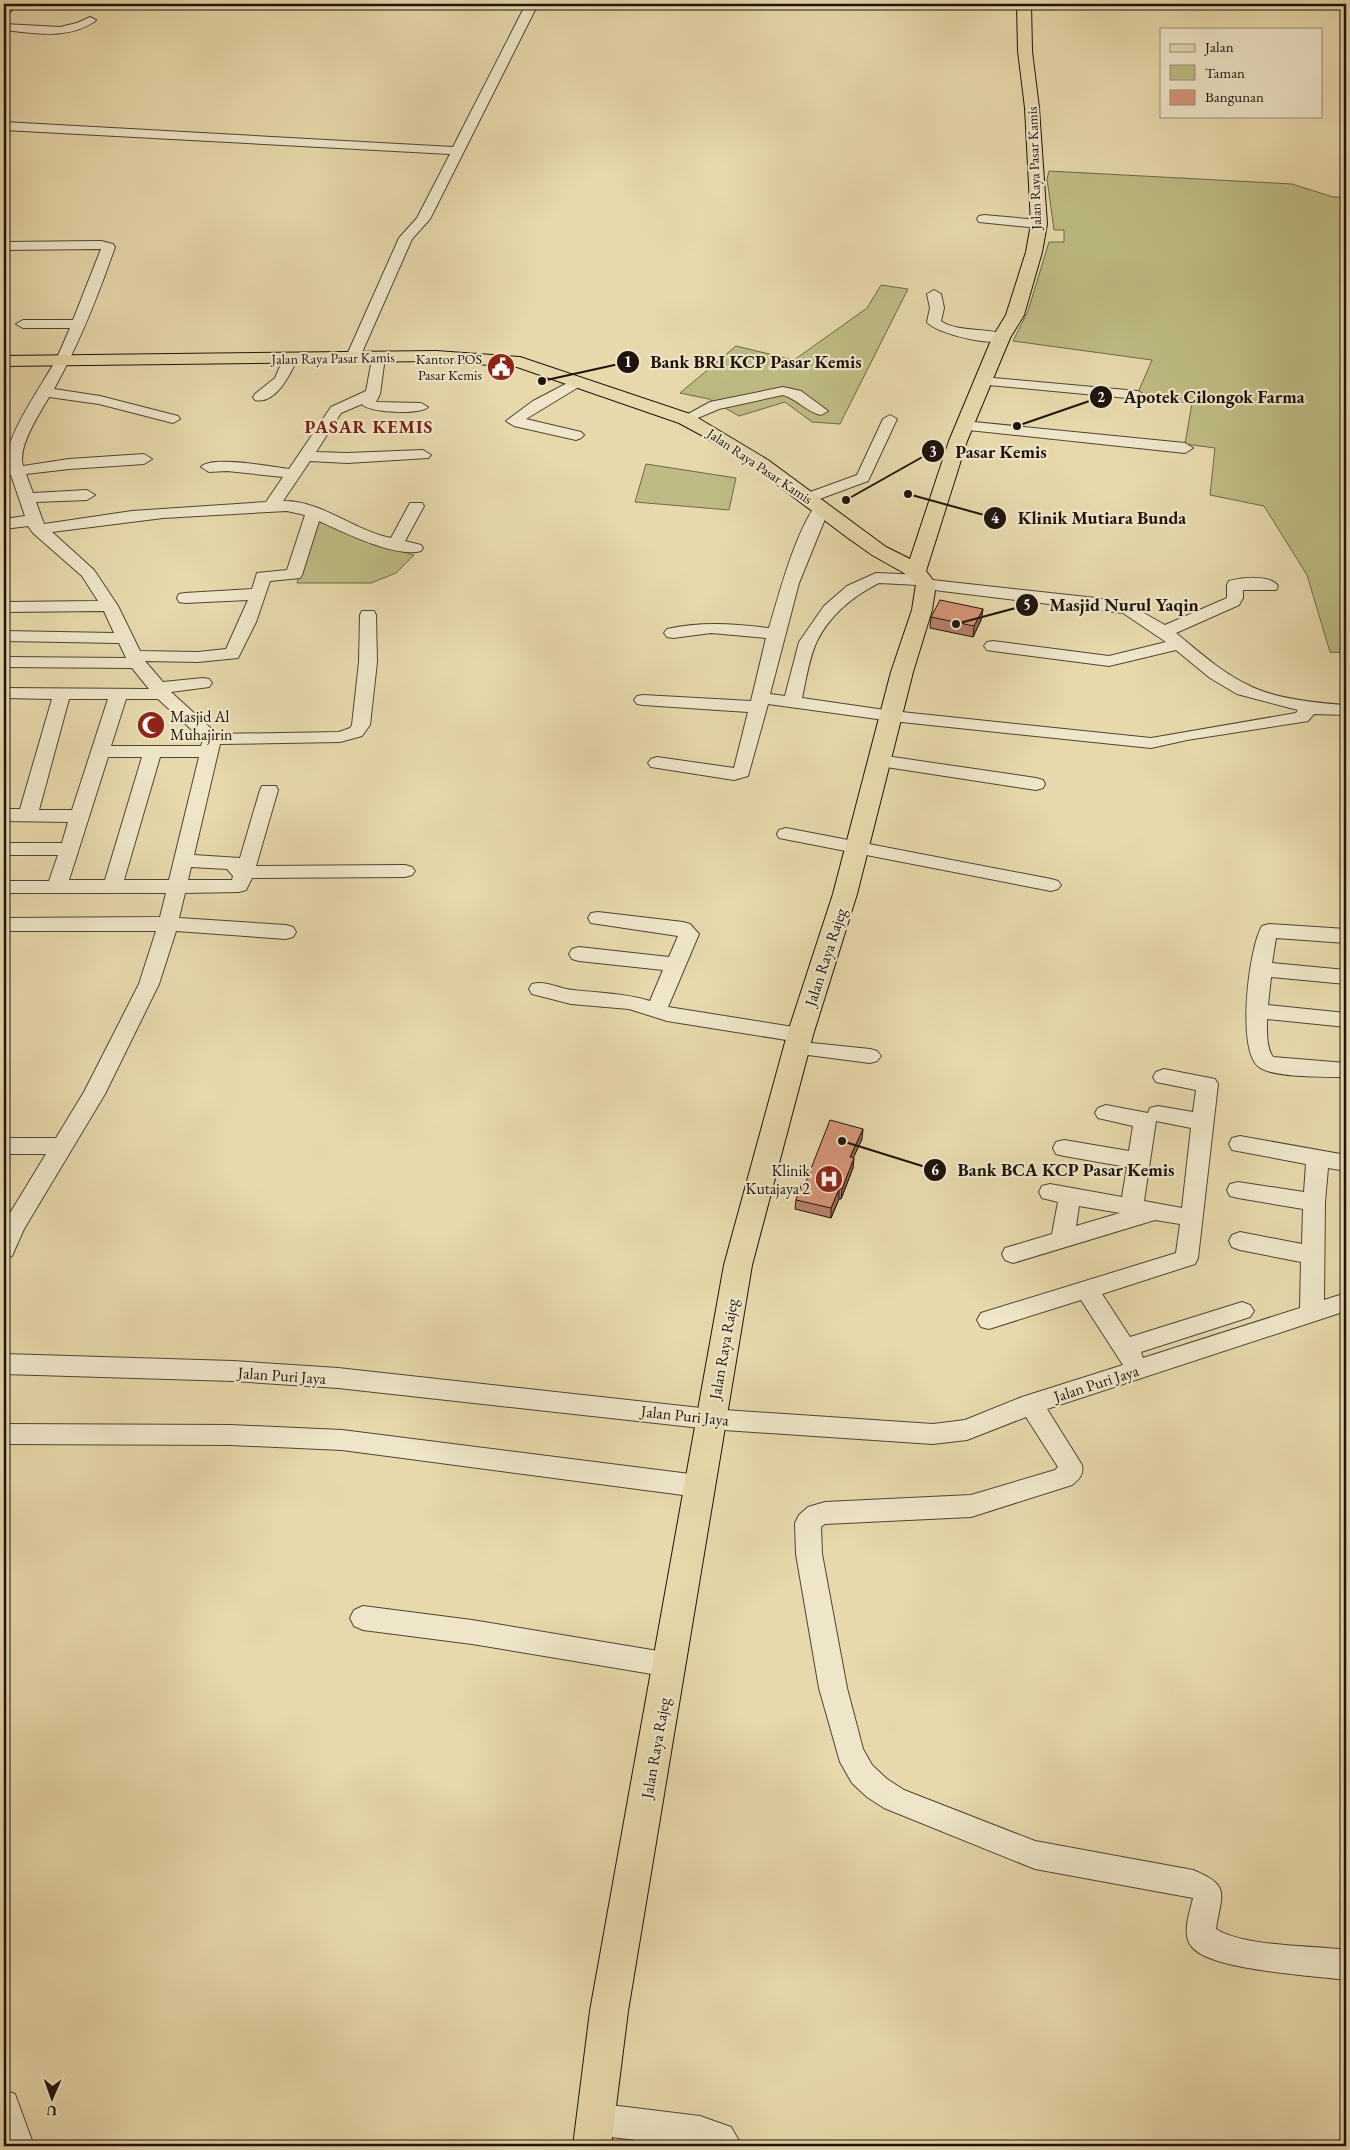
<svg xmlns="http://www.w3.org/2000/svg" width="1350" height="2150" font-family="'EB Garamond',serif">
<style>
.green{fill:#bebc84;stroke:#6e6848}
.lines{fill:none;stroke-linecap:round;stroke-linejoin:round}
.minor-casing{stroke:#504535;stroke-width:2}
.major-casing{stroke:#1e140d;stroke-width:2}
.minor{fill:#efe6c9;fill-rule:evenodd}
.major{fill:#e7d9ac;fill-rule:evenodd}
.wall{fill:#b88169;stroke:#1e140d}
.shaded-wall{fill:#966955;stroke:#1e140d}
.building{fill:#d6967a;stroke:#1e140d}
.labels{text-anchor:middle;stroke-width:4.5;stroke-linejoin:round;paint-order:stroke}
.far-street-label{font-size:14px;fill:#1e140d;stroke:#efe6c9}
.far-poi-label{font-size:14px;fill:#1e140d;stroke:#efe6c9;text-anchor:end}
.poi-label{font-size:16px;fill:#1e140d;stroke:#efe6c9;text-anchor:start}
.street-label{font-size:16px;fill:#1e140d;stroke:#efe6c9}
.far-district-label{font-size:18px;font-weight:bold;letter-spacing:1px;fill:#7a1f14;stroke:#efe6c9}
.leader{fill:none;stroke:#1e140d;stroke-width:2}
.callout-dot{fill:#1e140d;stroke:#efe6c9;stroke-width:2}
.mark-label{font-size:15px;text-anchor:middle;font-weight:bold;fill:#fff}
.callout-label{font-size:18px;text-anchor:middle;font-weight:bold;fill:#1e140d;stroke:#efe6c9;stroke-width:4.5;stroke-linejoin:round;paint-order:stroke}
</style>
<rect width="100%" height="100%" fill="#e7d9ac"/>
<filter id="stains"><feTurbulence type="fractalNoise" baseFrequency=".004" numOctaves="4"/><feColorMatrix values="0 0 0 0 .2 0 0 0 0 .09 0 0 0 0 .02 0 0 0 .5 -.17"/></filter>
<radialGradient id="worn" r=".72"><stop offset=".6" stop-color="#630" stop-opacity="0"/><stop offset="1" stop-color="#630" stop-opacity=".3"/></radialGradient>
<g class="green">
<polygon points="1049,171 1292,184 1333,197 1346,197 1346,653 1330,652 1307,575 1264,506 1210,495 1215,448 1185,444 1192,403 1136,397 1152,360 1013,341 1028,311 1049,242 1064,242 1064,230 1054,230 1047,179"/>
<polygon points="881,285 908,289 840,424 812,422 785,402 739,416 709,399 680,393 736,346 794,360 867,308"/>
<polygon points="646,464 736,478 729,510 635,502"/>
<polygon points="316,516 358,539 414,555 396,573 371,583 297,583"/>
</g>
<g class="lines">
<defs>
<g id="minor">
<polygon points="6,4 18,4 8,14 4,15 4,6"/>
<polygon points="526,4 538,4 430,219 412,239 360,357 353,361 346,357 399,238 417,218 450,154 4,130 4,122 453,147"/>
<path d="M 90,17 L 96,20 L 94,22 C 66,40 35,33 4,30 L 4,24 L 60,27 L 77,23 Z"/>
<polygon points="984,215 1039,220 1046,224 1039,228 979,222 977,219 979,216"/>
<path d="M 101,241 L 113,244 L 115,247 C 98,296 79,344 54,389 L 100,396 L 178,416 L 180,419 L 173,423 L 99,404 L 49,397 C 40,413 17,447 23,466 L 69,459 L 144,454 L 152,459 L 144,464 L 69,469 L 26,474 L 33,493 L 87,490 L 95,495 L 87,500 L 36,502 L 44,524 L 132,511 L 266,502 L 283,477 L 227,471 L 209,472 L 201,467 C 210,455 273,467 289,469 L 331,407 L 366,391 L 373,354 L 383,354 L 385,357 L 380,394 L 376,402 L 421,403 L 428,407 C 422,415 368,413 362,404 L 341,413 L 316,452 L 347,453 L 423,450 L 431,455 L 428,458 L 347,463 L 310,461 L 283,501 C 321,500 354,531 391,538 L 410,503 L 422,503 L 424,506 L 405,541 L 421,545 L 423,548 L 421,551 C 395,558 343,532 319,521 L 302,575 L 300,578 L 270,581 L 256,622 L 238,658 L 198,662 L 145,661 L 163,682 L 203,678 L 209,679 L 212,683 L 209,687 L 171,692 L 217,734 L 339,732 L 350,728 L 352,725 L 359,662 L 360,615 L 362,611 L 374,611 L 376,615 L 377,662 L 370,725 L 362,736 L 340,742 L 220,744 L 194,855 L 240,858 L 260,790 L 262,786 L 276,786 L 278,790 L 256,866 L 405,865 L 412,867 L 415,871 L 412,875 L 405,877 L 252,878 L 246,890 L 239,892 L 185,893 L 179,918 L 286,925 L 293,927 L 296,932 L 293,937 L 286,939 L 176,931 L 159,984 L 105,1094 L 24,1229 L 12,1256 L 4,1259 L 4,1223 L 46,1154 L 4,1154 L 4,1138 L 56,1138 L 84,1092 L 139,984 L 156,931 L 4,931 L 4,918 L 160,917 L 166,893 L 4,893 L 4,881 L 49,881 L 58,855 L 4,855 L 4,843 L 62,843 L 68,822 L 4,821 L 4,809 L 20,809 L 52,699 L 4,698 L 4,688 L 149,689 L 132,668 L 4,667 L 4,657 L 126,658 L 119,643 L 4,641 L 4,631 L 114,633 L 104,611 L 4,612 L 4,602 L 98,601 L 82,576 L 33,533 L 28,526 L 4,529 L 4,519 L 25,516 L 11,475 L 4,475 L 4,465 L 8,466 C 0,442 44,383 55,361 C 61,350 65,339 70,328 L 23,328 L 16,324 L 23,320 L 73,320 L 101,249 L 4,250 L 4,242 ZM 287,511 L 305,515 L 287,570 L 257,573 L 252,589 L 185,593 L 179,594 L 177,598 L 179,602 L 185,603 L 248,600 L 226,649 L 198,652 L 140,651 L 118,606 L 94,570 L 52,532 L 163,518 ZM 69,699 L 108,699 L 72,810 L 39,810 ZM 126,699 L 158,699 L 203,740 L 201,746 L 111,746 ZM 108,757 L 142,757 L 105,880 L 69,880 ZM 160,757 L 199,757 L 169,880 L 124,880 ZM 191,867 L 227,869 L 233,876 L 232,880 L 188,880 Z"/>
<path d="M 934,290 L 941,294 L 944,308 L 941,321 C 958,334 998,326 1008,338 C 999,349 936,334 927,322 L 930,308 L 927,294 Z"/>
<path d="M 290,355 L 297,359 C 291,374 275,405 255,400 L 253,397 L 255,394 L 275,378 L 283,359 Z"/>
<polygon points="983,377 1138,391 1145,395 1138,399 978,384 976,381 978,378"/>
<polygon points="577,378 584,382 582,385 526,419 581,432 584,435 581,438 576,440 514,426 506,421 533,401"/>
<path d="M 783,387 L 801,391 L 828,411 L 821,415 C 807,412 797,399 783,395 L 719,409 L 686,423 L 679,419 L 710,402 Z"/>
<polygon points="890,415 897,419 868,481 814,501 802,501 800,498 802,495 857,475 883,419"/>
<polygon points="964,421 1185,443 1193,448 1185,453 959,429 956,426 959,423"/>
<path d="M 821,504 L 829,509 L 799,583 L 770,694 L 785,696 L 799,642 L 824,606 L 847,586 L 876,573 L 924,575 L 932,580 L 1096,598 L 1128,604 L 1165,625 L 1227,598 L 1227,585 L 1229,581 C 1241,578 1270,574 1278,586 L 1276,590 L 1243,590 L 1243,598 L 1239,605 L 1176,633 C 1198,651 1221,672 1248,685 C 1274,699 1317,703 1346,705 L 1346,715 L 1314,714 L 1308,721 L 1302,722 L 1187,740 L 1151,748 L 892,721 L 768,704 L 748,776 L 734,780 L 651,767 L 648,763 L 651,759 L 657,757 L 734,768 L 748,712 L 643,705 L 637,704 L 634,700 L 637,696 L 643,695 L 751,701 L 766,638 L 711,633 L 673,638 L 667,637 L 664,633 L 667,629 C 702,621 734,624 769,628 C 780,591 794,537 815,506 ZM 879,583 L 918,585 L 926,589 L 1123,613 L 1166,642 L 1109,656 L 993,641 L 987,642 L 984,646 L 987,650 L 993,651 L 1109,666 L 1176,650 L 1210,678 L 1237,694 L 1298,710 L 1296,713 L 1151,738 L 892,711 L 802,698 C 806,680 809,658 817,641 C 830,615 853,596 879,583 Z"/>
<polygon points="879,755 1036,778 1043,780 1045,784 1043,788 1036,790 873,765 870,761 873,757"/>
<polygon points="786,828 1051,879 1058,881 1061,885 1058,889 1051,891 779,838 777,834 779,830"/>
<path d="M 598,912 L 683,922 L 690,924 L 699,934 L 668,1007 L 800,1028 L 807,1030 L 810,1035 L 807,1040 L 802,1042 L 870,1049 L 877,1051 L 881,1056 L 877,1061 L 870,1063 L 808,1055 L 796,1057 L 789,1055 L 785,1050 L 789,1045 L 799,1042 L 667,1021 L 629,1009 L 571,1004 L 532,994 L 529,989 L 532,984 C 546,980 559,989 573,990 C 599,993 624,993 650,1001 L 663,970 L 579,961 L 572,959 L 569,954 L 572,949 L 579,947 L 669,957 L 678,936 L 591,923 L 588,918 L 591,913 Z"/>
<path d="M 1269,924 L 1346,929 L 1346,943 L 1276,938 L 1272,963 L 1346,970 L 1346,984 L 1271,977 L 1268,1005 L 1346,1013 L 1346,1027 L 1267,1019 C 1267,1031 1266,1047 1273,1057 L 1346,1063 L 1346,1077 C 1327,1077 1273,1078 1259,1067 C 1236,1051 1249,947 1262,926 Z"/>
<path d="M 1164,1069 L 1215,1079 L 1218,1084 L 1198,1258 L 1195,1264 L 1102,1294 L 1130,1337 L 1242,1302 L 1250,1305 L 1254,1311 L 1250,1317 L 1141,1352 L 1143,1358 L 1300,1308 L 1301,1262 L 1240,1250 L 1232,1247 L 1229,1241 L 1232,1235 L 1240,1232 L 1302,1244 L 1303,1209 L 1238,1198 L 1230,1196 L 1227,1190 L 1230,1184 L 1238,1182 L 1304,1192 L 1306,1164 L 1232,1150 L 1229,1144 L 1232,1138 L 1240,1136 L 1346,1155 L 1346,1171 L 1328,1168 L 1325,1202 L 1324,1300 L 1346,1293 L 1346,1311 L 1047,1409 L 1082,1465 C 1084,1475 1079,1479 1072,1485 L 971,1517 L 825,1524 L 821,1527 L 822,1554 L 847,1688 L 863,1749 L 872,1765 L 887,1779 L 904,1790 L 1035,1841 L 1193,1870 C 1232,1886 1221,1894 1216,1929 C 1245,1947 1310,1945 1346,1950 L 1346,1980 C 1313,1975 1212,1971 1192,1947 C 1181,1935 1190,1912 1193,1898 L 1035,1869 L 884,1808 L 867,1797 L 852,1783 L 840,1762 L 819,1688 L 796,1554 L 795,1523 L 799,1515 L 808,1507 L 825,1502 L 971,1495 L 1055,1470 L 1058,1467 L 1026,1417 L 967,1440 L 933,1444 L 710,1429 L 338,1388 L 233,1381 L 4,1374 L 4,1354 L 233,1361 L 338,1368 L 710,1409 L 933,1424 L 965,1420 L 1022,1397 L 1123,1365 L 1081,1300 L 989,1329 L 981,1327 L 977,1320 L 981,1313 L 1176,1253 L 1180,1224 L 1155,1220 L 1013,1263 L 1005,1260 L 1002,1254 L 1005,1248 L 1052,1234 L 1058,1202 L 1042,1198 L 1039,1192 L 1042,1186 L 1050,1184 L 1122,1197 L 1127,1167 L 1064,1156 L 1056,1154 L 1053,1148 L 1056,1142 L 1064,1140 L 1129,1151 L 1133,1126 L 1098,1118 L 1095,1113 L 1098,1108 L 1106,1105 L 1148,1113 L 1150,1108 L 1158,1106 L 1193,1112 L 1196,1090 L 1156,1082 L 1153,1077 L 1156,1072 ZM 1156,1121 L 1191,1128 L 1182,1208 L 1144,1201 ZM 1079,1206 L 1120,1213 L 1076,1226 Z"/>
<polygon points="4,1424 231,1425 342,1430 698,1475 707,1479 711,1486 707,1493 698,1497 342,1450 231,1445 4,1444"/>
<polygon points="363,1606 472,1620 670,1653 680,1657 683,1665 680,1673 670,1677 472,1644 363,1630 354,1626 350,1618 354,1610"/>
<polygon points="4,2090 15,2094 34,2146 4,2146"/>
<polygon points="594,2103 700,2116 731,2127 742,2146 689,2146 594,2135 583,2130 578,2119 583,2108"/>
</g>
<polygon id="major" points="1017,4 1031,4 1032,51 1039,108 1047,224 1042,252 1024,315 1010,338 967,441 926,571 936,584 932,610 913,672 857,894 813,1035 752,1265 628,2011 611,2146 573,2146 590,2011 724,1265 787,1035 833,894 891,672 912,610 916,584 904,573 872,555 848,538 755,468 705,437 679,423 517,367 436,361 4,366 4,356 436,351 520,357 693,415 768,460 886,547 910,559 949,441 992,338 1006,315 1026,252 1031,224 1025,108 1018,51"/>
</defs>
<use href="#minor" class="minor-casing"/>
<use href="#major" class="major-casing"/>
<use href="#minor" class="minor"/>
<use href="#major" class="major"/>
</g>
<g class="wall">
<polygon points="983,609 981,620 973,637 930,628 931,617"/>
<polygon points="862,1139 853,1158 853,1168 841,1199 839,1199 831,1218 795,1209 796,1200 805,1184"/>
</g>
<g class="shaded-wall">
<polygon points="983,609 981,620 973,637 974,626"/>
<polygon points="863,1129 862,1139 849,1167 850,1157"/>
<polygon points="854,1158 853,1168 841,1199 842,1189"/>
<polygon points="839,1189 839,1199 831,1218 831,1208"/>
</g>
<g class="building">
<polygon points="940,600 983,609 974,626 931,617"/>
<polygon points="830,1120 863,1129 850,1157 854,1158 842,1189 839,1189 831,1208 796,1200 802,1183 805,1184"/>
</g>
<defs>
<symbol id="civic-disc" viewBox="-11 -11 22 22"><circle r="9.5" fill="#8f2418" stroke="#efe6c9"/><path d="M-.6-6.5H3V-4.5H.6V-3L4-1V1h2V6H-6V1h2V-1L-.6-3ZM-1.2 2.5V6h2.4V2.5Z" fill="#fff"/></symbol>
<symbol id="mosque-disc" viewBox="-11 -11 22 22"><circle r="9.5" fill="#8f2418" stroke="#efe6c9"/><path d="M3.5-4.9A6 6 0 1 0 3.5 4.9A5 5 0 1 1 3.5-4.9Z" fill="#fff"/></symbol>
<symbol id="hospital-disc" viewBox="-11 -11 22 22"><circle r="9.5" fill="#8f2418" stroke="#efe6c9"/><path d="M-5-5h3v3.5h4V-5h3V5h-3V1.5h-4V5h-3Z" fill="#fff"/></symbol>
</defs>
<g fill-rule="evenodd">
<use href="#civic-disc" x="485" y="351" width="32" height="32"/>
<use href="#mosque-disc" x="135" y="709" width="32" height="32"/>
<use href="#hospital-disc" x="813" y="1163" width="32" height="32"/>
</g>
<g class="labels">
<g class="far-street-label">
<text transform="translate(1034 168) rotate(-92)" y="5">Jalan Raya Pasar Kamis</text>
<text transform="translate(333 358) rotate(-1)" y="5">Jalan Raya Pasar Kamis</text>
<text transform="translate(760 466) rotate(34)" y="5">Jalan Raya Pasar Kamis</text>
</g>
<g class="far-poi-label">
<text x="482" y="364">Kantor POS<tspan x="482" dy="16">Pasar Kemis</tspan></text>
</g>
<g class="poi-label">
<text x="170" y="722">Masjid Al<tspan x="170" dy="18">Muhajirin</tspan></text>
<text x="810" y="1176" text-anchor="end">Klinik<tspan x="810" dy="18">Kutajaya 2</tspan></text>
</g>
<g class="street-label">
<text transform="translate(825 957) rotate(-72)" y="6">Jalan Raya Rajeg</text>
<text transform="translate(723 1349) rotate(-80)" y="6">Jalan Raya Rajeg</text>
<text transform="translate(282 1375) rotate(4)" y="6">Jalan Puri Jaya</text>
<text transform="translate(1096 1383) rotate(-18)" y="6">Jalan Puri Jaya</text>
<text transform="translate(685 1415) rotate(6)" y="6">Jalan Puri Jaya</text>
<text transform="translate(655 1748) rotate(-80)" y="6">Jalan Raya Rajeg</text>
</g>
<g class="far-district-label">
<text x="369" y="433">PASAR KEMIS</text>
</g>
</g>
<path class="leader" d="M542 381L628 362M1017 426L1101 397M846 500L933 451M908 494L995 518M956 624L1027 605M842 1141L935 1170"/>
<g class="callout-dot">
<circle cx="542" cy="381" r="5"/>
<circle cx="1017" cy="426" r="5"/>
<circle cx="846" cy="500" r="5"/>
<circle cx="908" cy="494" r="5"/>
<circle cx="956" cy="624" r="5"/>
<circle cx="842" cy="1141" r="5"/>
<circle cx="628" cy="362" r="12"/>
<circle cx="1101" cy="397" r="12"/>
<circle cx="933" cy="451" r="12"/>
<circle cx="995" cy="518" r="12"/>
<circle cx="1027" cy="605" r="12"/>
<circle cx="935" cy="1170" r="12"/>
</g>
<g class="mark-label">
<text x="628" y="367">1</text>
<text x="1101" y="402">2</text>
<text x="933" y="457">3</text>
<text x="995" y="523">4</text>
<text x="1027" y="610">5</text>
<text x="935" y="1175">6</text>
</g>
<g class="callout-label">
<text x="756" y="368">Bank BRI KCP Pasar Kemis</text>
<text x="1214" y="403">Apotek Cilongok Farma</text>
<text x="1001" y="458">Pasar Kemis</text>
<text x="1102" y="524">Klinik Mutiara Bunda</text>
<text x="1124" y="611">Masjid Nurul Yaqin</text>
<text x="1066" y="1176">Bank BCA KCP Pasar Kemis</text>
</g>
<rect width="1350" height="2150" fill="none" stroke="#e7d9ac" stroke-width="20"/>
<rect x="5" y="5" width="1340" height="2140" fill="none" stroke="#1e140d" stroke-width="2.5"/>
<rect x="10" y="10" width="1330" height="2130" fill="none" stroke="#1e140d"/>
<rect x="1160" y="28" width="162" height="90" fill="#efe6c9" stroke="#9b927e"/>
<rect x="1170" y="44" width="25" height="8" fill="#e7d9ac" stroke="#9b927e"/>
<text x="1205" y="52" font-size="15" fill="#1e140d">Jalan</text>
<rect x="1170" y="65" width="25" height="15" fill="#bebc84" stroke="#9b927e"/>
<text x="1205" y="78" font-size="15" fill="#1e140d">Taman</text>
<rect x="1170" y="90" width="25" height="15" fill="#d6967a" stroke="#9b927e"/>
<text x="1205" y="102" font-size="15" fill="#1e140d">Bangunan</text>
<g transform="translate(52 2098) rotate(182)" stroke="#efe6c9" stroke-width="4" paint-order="stroke">
<path d="M0-4L9 19L0 12L-9 19Z" fill="#1e140d"/>
<text y="-8" font-size="14" font-weight="bold" text-anchor="middle" fill="#1e140d">U</text>
</g>
<rect width="100%" height="100%" filter="url(#stains)"/>
<rect width="100%" height="100%" fill="url(#worn)"/>
</svg>
